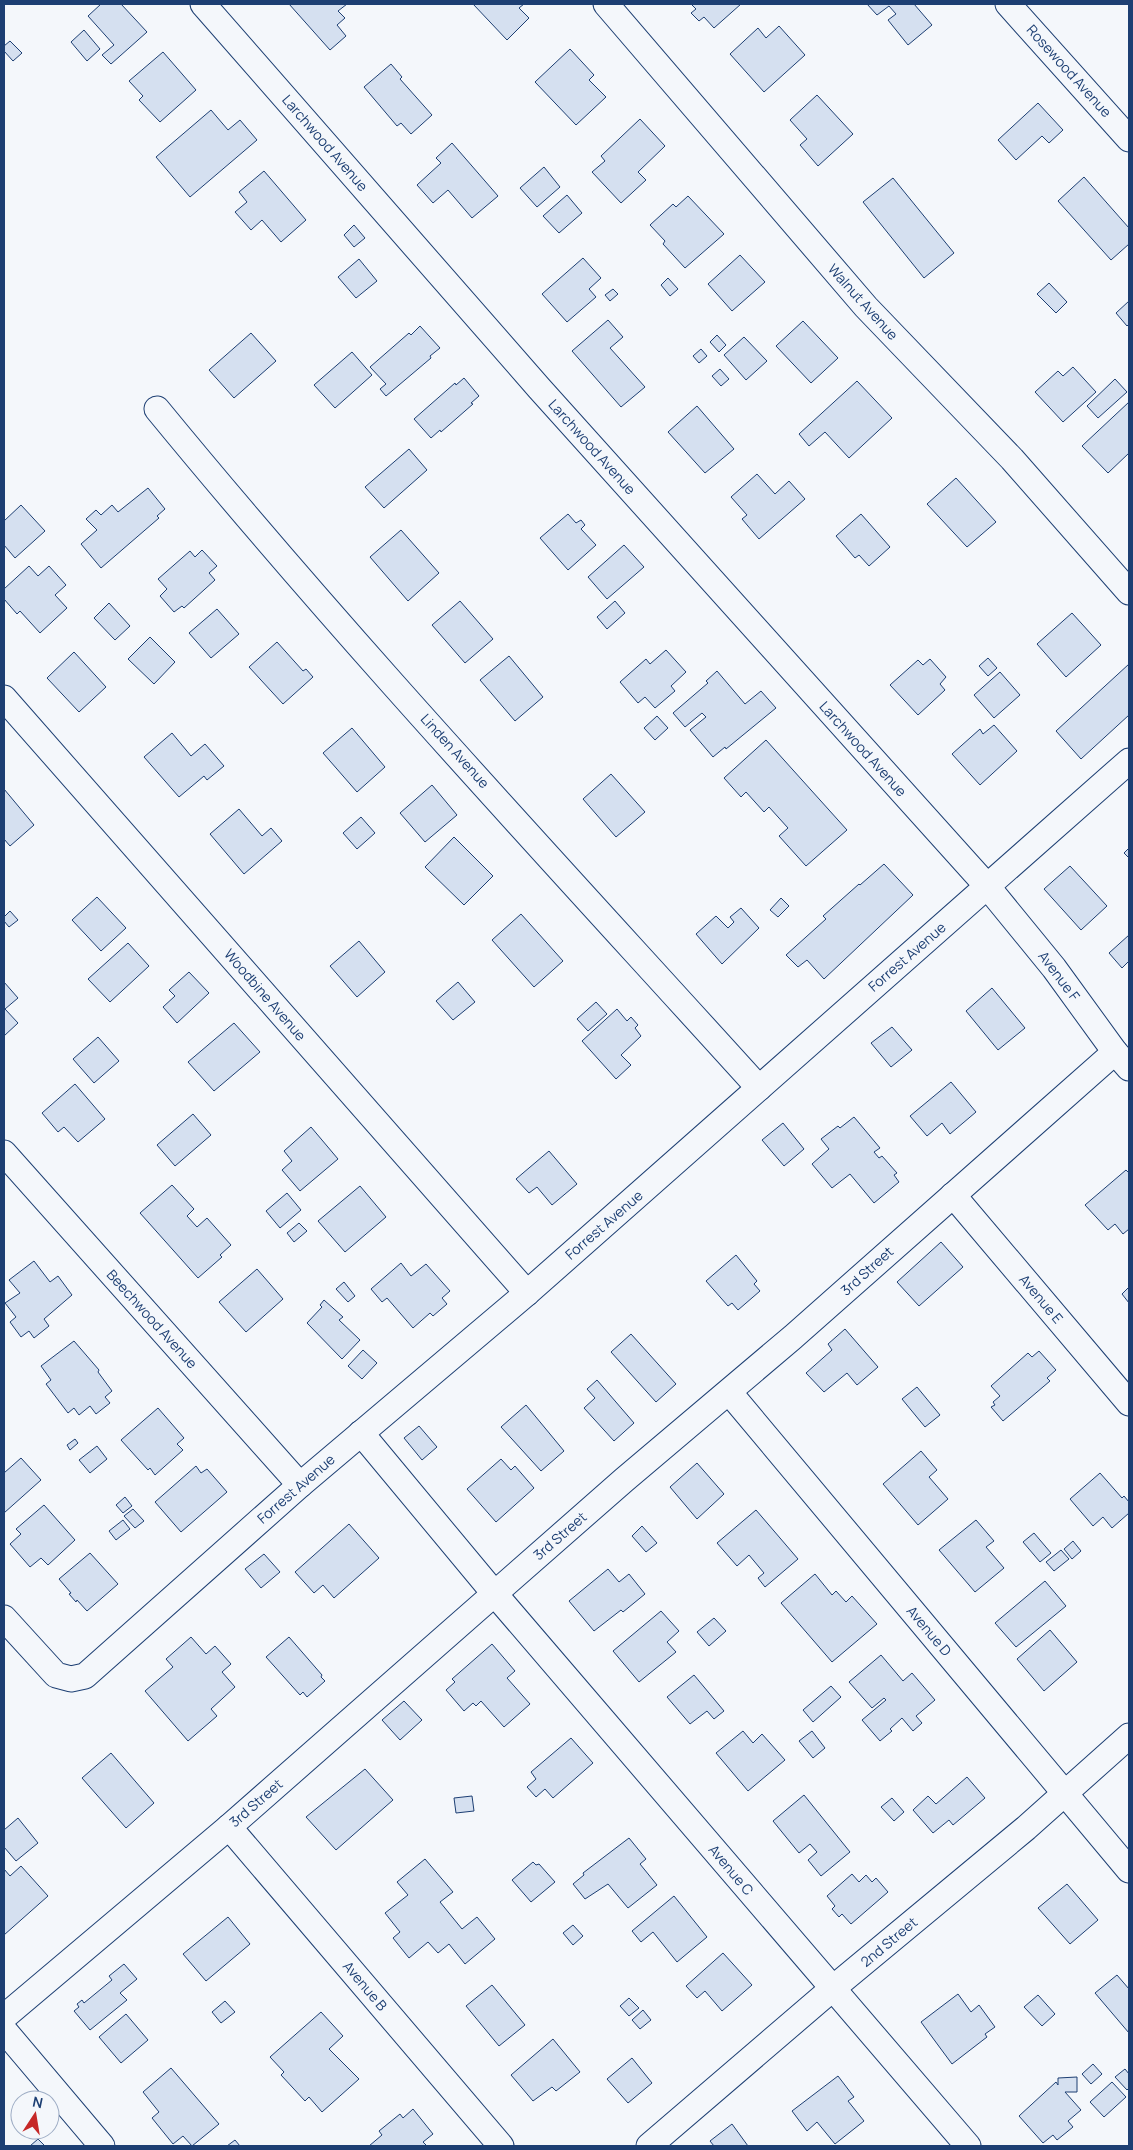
<svg xmlns="http://www.w3.org/2000/svg" width="1133" height="2150" font-family="Manrope,sans-serif">
<style>
.building{fill:#d5e0f0;stroke:#1d3f73}
.lines{fill:none;stroke-linecap:round;stroke-linejoin:round}
.minor-casing{stroke:#1d3f73;stroke-width:27}
.minor{stroke:#f4f7fb;stroke-width:25}
.labels{text-anchor:middle;stroke-width:4;stroke-linejoin:round;paint-order:stroke}
.street-label{font-size:14px;fill:#1d3f73;stroke:#f4f7fb}
</style>
<rect width="100%" height="100%" fill="#f4f7fb"/>
<g class="building">
<polygon points="101,4 121,4 147,32 111,64 102,55 114,45 88,16"/>
<polygon points="289,4 347,4 338,11 345,18 337,25 346,36 330,50"/>
<polygon points="473,4 524,4 519,8 529,18 507,40"/>
<polygon points="691,4 741,4 714,28 704,17 699,21 691,13 696,9"/>
<polygon points="867,4 914,4 932,25 908,45 888,20 896,14 889,6 877,15"/>
<polygon points="779,26 805,55 764,92 730,54 758,28 766,38"/>
<polygon points="84,30 100,49 87,61 71,42"/>
<polygon points="10,41 22,53 13,61 4,51 4,46"/>
<polygon points="570,49 594,75 589,80 606,97 576,125 535,82"/>
<polygon points="163,52 196,90 160,122 139,100 143,96 129,81"/>
<polygon points="391,64 402,77 400,79 432,115 411,134 401,123 397,126 364,87"/>
<polygon points="817,95 853,134 818,166 800,145 807,139 790,120"/>
<polygon points="1038,103 1063,130 1049,143 1042,136 1016,160 998,140"/>
<polygon points="211,110 228,130 240,120 257,140 190,197 156,157"/>
<polygon points="640,119 665,146 638,172 646,180 621,203 592,172 605,161 601,156"/>
<polygon points="452,143 498,196 472,218 448,190 433,203 417,185 441,163 436,158"/>
<polygon points="544,167 560,187 537,207 520,188"/>
<polygon points="264,171 306,220 281,242 262,220 251,230 235,212 247,202 239,192"/>
<polygon points="1084,177 1129,228 1129,244 1111,260 1058,201"/>
<polygon points="893,178 954,253 924,278 863,202"/>
<polygon points="567,195 582,213 559,233 543,216"/>
<polygon points="688,196 724,234 685,268 663,244 665,241 650,225 673,204 676,207"/>
<polygon points="354,225 365,238 354,247 344,235"/>
<polygon points="740,255 765,282 732,311 708,284"/>
<polygon points="583,258 601,278 589,289 596,297 567,322 542,294"/>
<polygon points="359,259 377,281 356,298 338,277"/>
<polygon points="668,278 678,289 670,296 661,285"/>
<polygon points="1049,283 1067,302 1056,313 1037,294"/>
<polygon points="613,289 618,294 610,301 605,295"/>
<polygon points="1129,301 1129,324 1127,326 1116,313"/>
<polygon points="608,320 623,337 610,348 645,387 621,407 572,351"/>
<polygon points="803,321 838,358 811,383 776,346"/>
<polygon points="420,326 440,348 430,356 431,358 386,396 380,389 386,384 370,367 409,333 411,335"/>
<polygon points="251,333 276,361 234,398 209,370"/>
<polygon points="717,335 726,345 719,352 710,342"/>
<polygon points="744,337 767,361 746,380 724,355"/>
<polygon points="701,349 707,356 699,363 693,356"/>
<polygon points="352,352 372,375 335,408 314,385"/>
<polygon points="1073,367 1096,392 1063,422 1035,392 1058,371 1063,376"/>
<polygon points="720,369 729,379 721,386 712,376"/>
<polygon points="464,378 479,396 471,403 473,404 441,432 440,430 431,438 414,419 455,383 456,385"/>
<polygon points="1115,379 1127,392 1098,418 1087,406"/>
<polygon points="857,381 892,418 849,458 825,432 809,446 799,434"/>
<polygon points="1129,402 1129,453 1108,473 1082,446"/>
<polygon points="697,406 734,449 705,473 668,432"/>
<polygon points="409,449 427,470 384,508 365,487"/>
<polygon points="757,474 775,494 789,481 805,499 759,539 742,519 747,515 731,497"/>
<polygon points="956,478 996,522 967,547 927,504"/>
<polygon points="148,488 165,509 157,516 159,518 101,568 81,544 97,530 86,519 96,510 101,515 112,505 118,512"/>
<polygon points="21,505 45,531 15,558 4,545 4,521"/>
<polygon points="568,514 576,523 581,520 585,525 581,529 596,545 568,570 540,538"/>
<polygon points="861,514 890,547 869,566 859,555 855,558 836,536"/>
<polygon points="401,530 439,573 408,601 370,557"/>
<polygon points="624,545 644,567 607,599 588,577"/>
<polygon points="202,550 217,566 209,573 215,580 184,608 182,606 174,612 160,596 167,589 158,579 190,551 195,557"/>
<polygon points="29,566 38,576 49,566 66,585 55,595 67,608 40,633 20,611 17,614 4,599 4,589"/>
<polygon points="460,601 493,639 465,663 432,625"/>
<polygon points="615,601 625,613 607,629 597,617"/>
<polygon points="109,603 130,626 115,640 94,618"/>
<polygon points="217,609 239,634 211,658 189,633"/>
<polygon points="1072,613 1101,645 1066,677 1037,644"/>
<polygon points="150,637 175,662 154,684 128,659"/>
<polygon points="277,642 303,671 306,669 313,677 283,704 249,667"/>
<polygon points="666,650 686,672 671,686 675,691 655,708 645,697 638,703 620,682 646,659 650,664"/>
<polygon points="74,652 106,687 79,712 47,678"/>
<polygon points="509,656 543,697 515,721 480,680"/>
<polygon points="988,658 997,668 988,676 979,666"/>
<polygon points="930,659 946,677 940,684 945,690 918,715 890,685 918,660 923,665"/>
<polygon points="1129,664 1129,715 1081,759 1056,731"/>
<polygon points="717,671 745,704 761,691 776,708 726,749 725,747 713,757 690,730 706,717 702,713 685,727 673,713 708,683 706,681"/>
<polygon points="1000,672 1020,695 994,718 974,695"/>
<polygon points="657,716 668,728 655,740 644,728"/>
<polygon points="994,725 1017,751 980,785 952,754 980,729 983,734"/>
<polygon points="352,728 385,767 357,792 323,753"/>
<polygon points="172,733 191,756 205,744 224,766 207,780 204,776 179,797 144,757"/>
<polygon points="766,740 847,830 806,866 779,836 788,828 769,807 764,812 746,792 741,797 724,778"/>
<polygon points="611,774 645,812 616,837 583,799"/>
<polygon points="432,785 457,815 425,842 400,813"/>
<polygon points="4,789 34,825 10,846 4,839"/>
<polygon points="239,809 262,836 271,828 282,841 244,874 210,834"/>
<polygon points="361,817 375,833 357,849 343,833"/>
<polygon points="454,837 493,876 464,905 425,867"/>
<polygon points="1129,848 1129,858 1124,853"/>
<polygon points="884,864 913,895 824,979 807,960 798,967 786,955 826,919 823,916 859,884 860,885"/>
<polygon points="1070,866 1107,906 1081,930 1044,889"/>
<polygon points="97,897 126,928 101,951 72,920"/>
<polygon points="781,898 789,906 778,917 770,910"/>
<polygon points="741,908 759,928 722,964 696,934 716,916 728,928 734,922 730,917"/>
<polygon points="10,911 18,920 9,927 4,921 4,917"/>
<polygon points="521,914 563,961 534,987 492,940"/>
<polygon points="1129,935 1129,961 1122,968 1109,953"/>
<polygon points="359,941 385,972 357,997 330,966"/>
<polygon points="128,943 149,966 110,1002 88,979"/>
<polygon points="189,972 209,993 177,1023 163,1007 175,996 169,990"/>
<polygon points="4,982 18,998 5,1009 18,1023 4,1036"/>
<polygon points="458,982 475,1002 453,1020 436,1001"/>
<polygon points="992,988 1025,1028 998,1050 966,1011"/>
<polygon points="596,1002 607,1014 588,1031 577,1019"/>
<polygon points="617,1009 627,1021 631,1017 638,1025 635,1028 641,1036 621,1055 631,1065 616,1079 582,1041"/>
<polygon points="234,1023 260,1052 214,1091 188,1062"/>
<polygon points="892,1027 912,1050 891,1067 871,1043"/>
<polygon points="98,1037 119,1061 94,1083 73,1059"/>
<polygon points="951,1082 976,1112 950,1134 942,1123 927,1136 910,1116"/>
<polygon points="75,1084 105,1119 78,1142 64,1127 58,1132 42,1113"/>
<polygon points="193,1114 211,1135 175,1166 157,1145"/>
<polygon points="854,1117 880,1148 874,1152 879,1158 882,1156 897,1173 894,1175 899,1182 874,1203 850,1174 832,1188 812,1164 829,1149 821,1139 838,1126 840,1128"/>
<polygon points="783,1123 804,1149 784,1166 762,1140"/>
<polygon points="311,1127 338,1159 300,1191 282,1170 292,1161 284,1151"/>
<polygon points="549,1151 577,1184 552,1205 537,1187 529,1193 516,1179"/>
<polygon points="1126,1170 1129,1173 1129,1229 1123,1234 1115,1224 1108,1230 1085,1205"/>
<polygon points="172,1185 194,1209 187,1216 197,1227 207,1218 231,1245 220,1255 222,1257 198,1278 140,1213"/>
<polygon points="360,1186 386,1217 345,1252 318,1221"/>
<polygon points="287,1193 301,1210 280,1228 266,1211"/>
<polygon points="299,1223 307,1231 294,1242 287,1233"/>
<polygon points="941,1242 963,1267 919,1306 897,1282"/>
<polygon points="736,1255 757,1281 754,1284 760,1291 738,1310 732,1303 728,1306 706,1281"/>
<polygon points="34,1261 50,1282 58,1276 72,1295 44,1319 49,1326 34,1338 29,1331 21,1337 10,1322 16,1317 5,1303 20,1293 9,1280"/>
<polygon points="401,1263 411,1276 426,1264 450,1291 442,1298 447,1304 433,1316 430,1313 413,1328 387,1298 382,1302 371,1289"/>
<polygon points="257,1269 283,1299 246,1332 219,1302"/>
<polygon points="344,1282 355,1296 348,1302 336,1289"/>
<polygon points="1129,1287 1129,1303 1122,1294"/>
<polygon points="324,1300 343,1317 339,1320 360,1340 342,1359 307,1323 322,1307 320,1305"/>
<polygon points="845,1329 878,1367 857,1385 847,1373 824,1392 806,1373 832,1350 828,1344"/>
<polygon points="631,1334 676,1384 656,1402 611,1352"/>
<polygon points="74,1341 99,1370 98,1372 112,1391 105,1397 110,1403 96,1414 90,1406 79,1415 74,1408 68,1413 46,1384 51,1380 41,1366"/>
<polygon points="363,1350 377,1363 362,1379 348,1366"/>
<polygon points="1039,1351 1056,1370 1047,1378 1050,1381 1003,1421 991,1407 995,1405 993,1402 1000,1396 991,1386 1028,1353 1032,1357"/>
<polygon points="597,1380 634,1423 614,1441 584,1408 595,1398 587,1389"/>
<polygon points="917,1387 940,1415 925,1427 902,1399"/>
<polygon points="526,1405 564,1451 541,1471 501,1427"/>
<polygon points="158,1408 184,1438 177,1444 183,1450 155,1475 150,1468 148,1470 121,1440"/>
<polygon points="419,1426 437,1447 422,1460 404,1438"/>
<polygon points="75,1439 78,1443 70,1450 67,1445"/>
<polygon points="97,1446 107,1459 90,1473 79,1460"/>
<polygon points="921,1451 937,1470 929,1477 948,1499 918,1525 883,1484"/>
<polygon points="21,1458 41,1480 4,1513 4,1473"/>
<polygon points="501,1459 511,1470 515,1466 534,1488 496,1522 467,1489"/>
<polygon points="697,1463 724,1494 697,1519 670,1487"/>
<polygon points="196,1466 201,1473 207,1469 227,1492 181,1532 155,1502"/>
<polygon points="1100,1473 1122,1498 1124,1496 1129,1502 1129,1513 1112,1528 1103,1517 1093,1526 1070,1499"/>
<polygon points="125,1497 132,1506 123,1513 116,1505"/>
<polygon points="44,1505 75,1540 48,1565 41,1558 30,1567 10,1544 21,1534 16,1529"/>
<polygon points="133,1509 144,1521 135,1528 124,1516"/>
<polygon points="756,1510 798,1559 765,1587 758,1578 764,1573 749,1555 737,1566 717,1543"/>
<polygon points="123,1520 130,1529 116,1540 109,1531"/>
<polygon points="976,1520 994,1541 986,1547 1004,1568 975,1592 939,1550"/>
<polygon points="349,1524 379,1558 334,1598 323,1585 314,1593 295,1572"/>
<polygon points="642,1526 657,1543 646,1552 632,1536"/>
<polygon points="1034,1533 1051,1553 1040,1562 1023,1542"/>
<polygon points="1073,1541 1081,1551 1072,1559 1064,1549"/>
<polygon points="1061,1550 1069,1559 1054,1571 1046,1562"/>
<polygon points="90,1553 118,1584 87,1611 77,1600 76,1602 69,1594 71,1593 59,1579"/>
<polygon points="264,1554 280,1572 261,1588 245,1569"/>
<polygon points="608,1569 619,1582 629,1574 645,1594 623,1612 621,1610 594,1631 569,1601"/>
<polygon points="815,1574 832,1595 836,1591 846,1602 852,1596 877,1624 832,1662 781,1603"/>
<polygon points="1045,1581 1066,1606 1016,1647 995,1623"/>
<polygon points="661,1611 679,1631 667,1642 676,1652 639,1682 613,1651"/>
<polygon points="714,1618 726,1631 709,1646 697,1632"/>
<polygon points="1050,1630 1077,1662 1044,1691 1017,1659"/>
<polygon points="191,1637 206,1654 215,1646 231,1664 222,1672 235,1687 211,1709 217,1716 188,1741 145,1691 173,1667 166,1659"/>
<polygon points="289,1637 322,1675 321,1677 325,1681 307,1697 303,1692 300,1695 266,1657"/>
<polygon points="492,1644 515,1671 507,1678 530,1704 504,1727 481,1701 476,1706 473,1703 464,1711 446,1690 455,1682 452,1679"/>
<polygon points="881,1655 903,1681 912,1673 935,1700 916,1716 922,1723 913,1731 902,1718 890,1729 892,1731 880,1741 862,1720 886,1700 884,1698 872,1708 849,1682"/>
<polygon points="694,1675 724,1711 714,1719 707,1711 690,1724 667,1697"/>
<polygon points="831,1686 841,1697 813,1722 803,1710"/>
<polygon points="404,1701 422,1720 400,1740 382,1720"/>
<polygon points="743,1731 753,1743 762,1734 785,1760 748,1791 716,1753"/>
<polygon points="812,1731 825,1748 813,1758 799,1741"/>
<polygon points="571,1738 593,1763 553,1798 545,1789 536,1797 527,1787 536,1779 531,1772"/>
<polygon points="111,1753 154,1803 126,1828 82,1778"/>
<polygon points="365,1769 393,1800 336,1850 306,1817"/>
<polygon points="967,1777 985,1798 953,1825 949,1820 933,1833 913,1810 928,1796 936,1804"/>
<polygon points="804,1795 850,1852 821,1876 808,1860 817,1852 810,1844 799,1853 773,1821"/>
<polygon points="472,1796 474,1811 456,1813 454,1798"/>
<polygon points="892,1798 904,1812 894,1821 881,1807"/>
<polygon points="18,1818 38,1843 16,1861 4,1847 4,1830"/>
<polygon points="629,1838 646,1859 640,1864 657,1885 628,1908 608,1884 585,1899 573,1884 584,1875 583,1873"/>
<polygon points="425,1859 453,1892 440,1902 462,1929 477,1917 495,1939 465,1964 449,1944 438,1953 428,1942 409,1958 393,1938 400,1932 385,1913 408,1895 397,1882"/>
<polygon points="533,1862 536,1865 539,1864 555,1882 531,1902 512,1880"/>
<polygon points="21,1866 48,1896 4,1935 4,1869 10,1876"/>
<polygon points="852,1874 859,1882 866,1875 872,1882 876,1878 888,1892 851,1924 842,1914 839,1917 832,1909 835,1906 827,1896"/>
<polygon points="1067,1884 1098,1920 1070,1944 1038,1908"/>
<polygon points="674,1896 707,1937 677,1962 653,1932 641,1942 632,1931"/>
<polygon points="228,1917 250,1944 206,1981 183,1954"/>
<polygon points="573,1925 583,1936 573,1945 563,1933"/>
<polygon points="723,1953 752,1985 722,2011 705,1991 697,1998 686,1986"/>
<polygon points="124,1964 137,1979 120,1993 127,2000 90,2030 74,2011 79,2007 77,2004 82,2000 84,2003 112,1980 109,1976"/>
<polygon points="1117,1975 1129,1989 1129,2033 1095,1993"/>
<polygon points="492,1985 525,2025 499,2046 466,2006"/>
<polygon points="958,1994 971,2012 979,2005 995,2027 985,2034 987,2037 952,2064 921,2022"/>
<polygon points="1038,1995 1055,2014 1042,2026 1024,2007"/>
<polygon points="629,1998 639,2008 629,2016 620,2006"/>
<polygon points="225,2001 235,2012 221,2023 212,2012"/>
<polygon points="643,2010 651,2020 640,2029 632,2020"/>
<polygon points="321,2012 343,2036 329,2049 359,2079 322,2112 309,2097 305,2101 281,2075 284,2072 270,2057"/>
<polygon points="126,2014 148,2040 121,2063 99,2037"/>
<polygon points="553,2039 580,2072 556,2091 552,2087 533,2101 511,2075"/>
<polygon points="632,2058 652,2083 628,2103 607,2079"/>
<polygon points="1093,2064 1102,2074 1091,2084 1082,2074"/>
<polygon points="171,2068 219,2124 192,2146 183,2136 173,2144 152,2118 159,2112 143,2092"/>
<polygon points="1125,2069 1129,2074 1129,2088 1127,2090 1115,2077"/>
<polygon points="838,2076 854,2097 848,2101 864,2121 835,2144 817,2122 807,2131 792,2111"/>
<polygon points="1077,2077 1077,2092 1065,2092 1081,2110 1068,2121 1073,2127 1057,2140 1053,2135 1043,2143 1019,2116 1056,2082 1058,2085 1058,2078"/>
<polygon points="1112,2082 1126,2097 1104,2117 1090,2102"/>
<polygon points="413,2109 433,2134 423,2142 426,2145 425,2146 369,2146 382,2135 379,2131 400,2114 403,2118"/>
<polygon points="732,2124 748,2146 714,2146 710,2141"/>
<polygon points="38,2139 45,2146 30,2146"/>
<polygon points="235,2140 240,2146 227,2146"/>
</g>
<g class="lines">
<defs>
<g id="minor">
<polyline points="203,4 539,388 987,886 1054,968 1115,1052 1129,1068"/>
<polyline points="606,4 866,307 1012,459 1129,592"/>
<polyline points="1008,4 1129,139"/>
<path d="M 157,409 C 349,643 556,864 759,1088"/>
<polyline points="4,698 527,1293"/>
<polyline points="4,1153 300,1485"/>
<polyline points="953,1195 1129,1403"/>
<polyline points="729,1392 1129,1870"/>
<polyline points="361,1433 494,1593 968,2146"/>
<polyline points="4,1618 56,1675 71,1679 85,1676 300,1485 527,1293 1129,761"/>
<polyline points="229,1827 501,2146"/>
<polyline points="4,2017 229,1827 624,1480 793,1337 1115,1052"/>
<polyline points="4,2030 102,2146"/>
<polyline points="649,2146 832,1989 1026,1828 1129,1736"/>
</g>
</defs>
<use href="#minor" class="minor-casing"/>
<use href="#minor" class="minor"/>
</g>
<g class="labels">
<g class="street-label">
<text transform="translate(1069 71) rotate(48)" y="5">Rosewood Avenue</text>
<text transform="translate(325 143) rotate(49)" y="5">Larchwood Avenue</text>
<text transform="translate(863 302) rotate(48)" y="5">Walnut Avenue</text>
<text transform="translate(592 447) rotate(48)" y="5">Larchwood Avenue</text>
<text transform="translate(863 749) rotate(48)" y="5">Larchwood Avenue</text>
<text transform="translate(455 751) rotate(48)" y="5">Linden Avenue</text>
<text transform="translate(907 957) rotate(-41)" y="5">Forrest Avenue</text>
<text transform="translate(1059 976) rotate(53)" y="5">Avenue F</text>
<text transform="translate(265 995) rotate(49)" y="5">Woodbine Avenue</text>
<text transform="translate(604 1225) rotate(-41)" y="5">Forrest Avenue</text>
<text transform="translate(867 1271) rotate(-42)" y="5">3rd Street</text>
<text transform="translate(1041 1299) rotate(50)" y="5">Avenue E</text>
<text transform="translate(152 1319) rotate(48)" y="5">Beechwood Avenue</text>
<text transform="translate(296 1489) rotate(-41)" y="5">Forrest Avenue</text>
<text transform="translate(560 1536) rotate(-41)" y="5">3rd Street</text>
<text transform="translate(929 1631) rotate(50)" y="5">Avenue D</text>
<text transform="translate(256 1803) rotate(-41)" y="5">3rd Street</text>
<text transform="translate(731 1870) rotate(50)" y="5">Avenue C</text>
<text transform="translate(889 1942) rotate(-40)" y="5">2nd Street</text>
<text transform="translate(365 1986) rotate(50)" y="5">Avenue B</text>
</g>
</g>
<rect width="1133" height="2150" fill="none" stroke="#1d3f73" stroke-width="10"/>
<g transform="translate(35 2115) rotate(12)"><circle r="24" fill="#f4f7fb" stroke="#9eadc5"/>
<path d="M0-4L9 19L0 12L-9 19Z" fill="#c62828"/>
<text y="-8" font-size="14" font-weight="bold" text-anchor="middle" fill="#1d3f73">N</text>
</g>
</svg>
